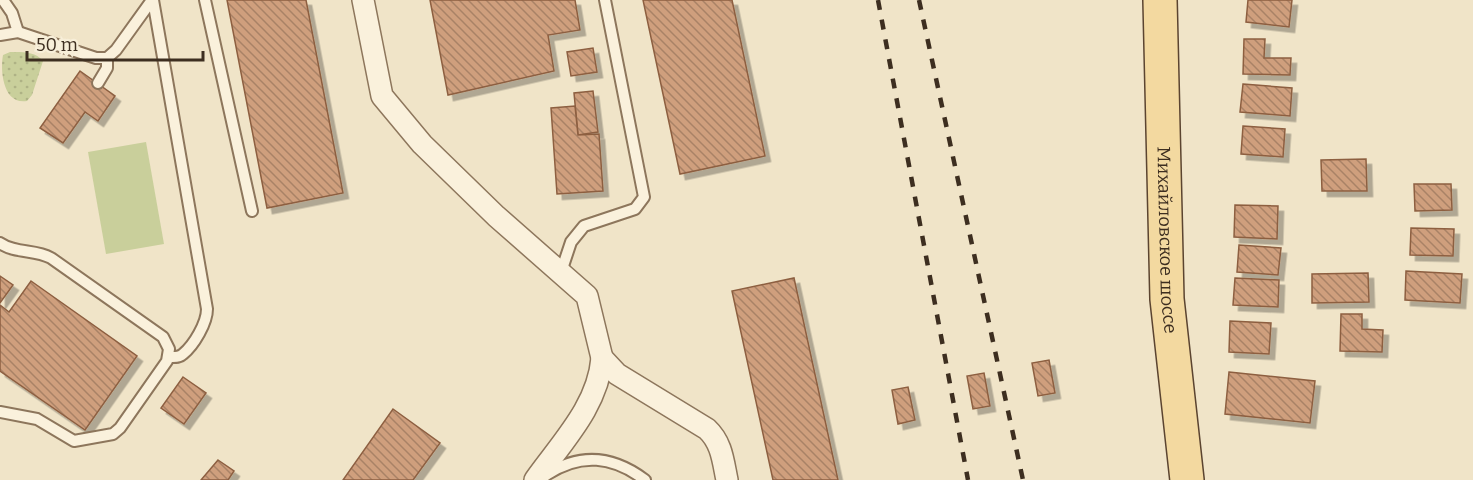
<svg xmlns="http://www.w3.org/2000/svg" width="1473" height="480" font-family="Bitter,serif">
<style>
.grass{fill:#c9cf9b}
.park{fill:url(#park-dots)}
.building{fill:url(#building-back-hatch);stroke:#8d5f41;stroke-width:1.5;filter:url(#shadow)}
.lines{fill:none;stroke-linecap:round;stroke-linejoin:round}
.service-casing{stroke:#8d765c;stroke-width:14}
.minor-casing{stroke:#8d765c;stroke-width:24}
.primary-casing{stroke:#5b4430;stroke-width:36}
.service{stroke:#faf1dc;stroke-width:10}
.minor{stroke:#faf1dc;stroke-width:21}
.primary{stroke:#f3d9a0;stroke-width:33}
.rail{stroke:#3d2e20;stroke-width:4.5;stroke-dasharray:10 10;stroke-linecap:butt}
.labels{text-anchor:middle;stroke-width:4.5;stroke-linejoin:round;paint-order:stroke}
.street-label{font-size:18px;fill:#3d2e20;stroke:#f7eed8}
</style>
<defs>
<pattern id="park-dots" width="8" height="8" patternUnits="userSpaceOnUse" patternTransform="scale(1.5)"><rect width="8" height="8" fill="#c9cf9b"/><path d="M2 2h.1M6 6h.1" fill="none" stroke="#aeb285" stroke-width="1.8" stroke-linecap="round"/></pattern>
<pattern id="building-back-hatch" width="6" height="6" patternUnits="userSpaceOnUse" patternTransform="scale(1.5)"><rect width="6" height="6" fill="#cf9f7d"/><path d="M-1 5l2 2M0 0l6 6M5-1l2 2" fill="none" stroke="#a98266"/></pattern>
<filter id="shadow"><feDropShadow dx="5.5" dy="5.5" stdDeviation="0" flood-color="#0004"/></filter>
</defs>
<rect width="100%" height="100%" fill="#f0e4c8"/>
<polygon class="grass" points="146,142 164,244 106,254 88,152"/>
<path class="park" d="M 10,52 C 22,52 35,51 43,61 L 32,95 L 27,101 C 3,105 0,71 3,55 Z"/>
<g class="building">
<polygon points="227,0 306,0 343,193 267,208"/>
<polygon points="430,0 575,0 580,30 548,35 554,71 448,95"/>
<polygon points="643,0 732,0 765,156 680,174"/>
<polygon points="1248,0 1292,0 1289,27 1246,22"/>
<polygon points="1244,39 1265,39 1264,58 1291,58 1290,75 1243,74"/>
<polygon points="593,48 597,72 571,76 567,52"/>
<polygon points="80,71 115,96 98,121 85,112 63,143 40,128"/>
<polygon points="1243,84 1292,88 1290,116 1240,112"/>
<polygon points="593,91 598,132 578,135 574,93"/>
<polygon points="575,106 578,135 599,134 603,191 557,194 551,108"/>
<polygon points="1243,126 1285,129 1283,157 1241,154"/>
<polygon points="1366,159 1367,191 1322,191 1321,160"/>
<polygon points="1414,184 1451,184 1452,210 1415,211"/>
<polygon points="1235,205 1278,206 1277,239 1234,237"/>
<polygon points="1411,228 1454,229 1453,256 1410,255"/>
<polygon points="1239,245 1281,248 1278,275 1237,272"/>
<polygon points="1406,271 1462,274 1460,303 1405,300"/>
<polygon points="1368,273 1369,302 1312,303 1312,274"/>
<polygon points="0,276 13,285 0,303"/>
<polygon points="794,278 838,480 773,480 732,291"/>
<polygon points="1235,278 1279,280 1278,307 1233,305"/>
<polygon points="31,281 137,356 85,430 0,371 0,305 9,312"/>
<polygon points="1341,314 1362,314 1362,329 1383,330 1382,352 1340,351"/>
<polygon points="1230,321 1271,323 1269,354 1229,352"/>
<polygon points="1049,360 1055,393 1038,396 1032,363"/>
<polygon points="1229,372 1315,381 1310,423 1225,414"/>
<polygon points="984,373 990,406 973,409 967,376"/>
<polygon points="183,377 206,393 184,424 161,408"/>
<polygon points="908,387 915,420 898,424 892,390"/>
<polygon points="393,409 440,443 413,480 343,480"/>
<polygon points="218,460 234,471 228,480 201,480"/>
</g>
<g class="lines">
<defs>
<g id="service">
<polyline points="3,0 12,13 18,32"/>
<path d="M 153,0 L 207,309 C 207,323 194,345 183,354 C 179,358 174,357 169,357"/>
<polyline points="205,0 252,211"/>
<polyline points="0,35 18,32 96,58 107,58 116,50 152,0"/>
<polyline points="98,83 107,68 107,58"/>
<path d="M 0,243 C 16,254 35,249 51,258 L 163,337 L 169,349 L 167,361 L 120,428 L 113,434 L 74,441 L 37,419 L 0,412"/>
<polyline points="561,272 571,242 584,226 635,209 644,197 605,0"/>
<path d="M 546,475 C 581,452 613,456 645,480"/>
</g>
<g id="minor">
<polyline points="363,0 382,96 422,144 496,216 587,296 602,358"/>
<path d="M 535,480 C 562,442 598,406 602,358 L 617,374 L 707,429 C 722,443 723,461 727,480"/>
</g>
<g id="primary">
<path id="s1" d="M 1160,0 L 1167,299 L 1187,480"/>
</g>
</defs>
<use href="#service" class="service-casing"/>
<use href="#minor" class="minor-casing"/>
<use href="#primary" class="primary-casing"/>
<use href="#service" class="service"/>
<use href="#minor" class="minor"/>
<use href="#primary" class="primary"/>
<g class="rail">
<polyline points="878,0 968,480"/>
<polyline points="919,0 1023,480"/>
</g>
</g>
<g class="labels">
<g class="street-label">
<text dy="6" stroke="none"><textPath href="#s1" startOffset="240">Михайловское шоссе</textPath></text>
</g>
</g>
<path d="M27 51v9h176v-9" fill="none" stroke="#3d2e20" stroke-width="3"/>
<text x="36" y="51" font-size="18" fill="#3d2e20" stroke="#f7eed8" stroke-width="4.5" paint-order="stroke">50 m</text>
</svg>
